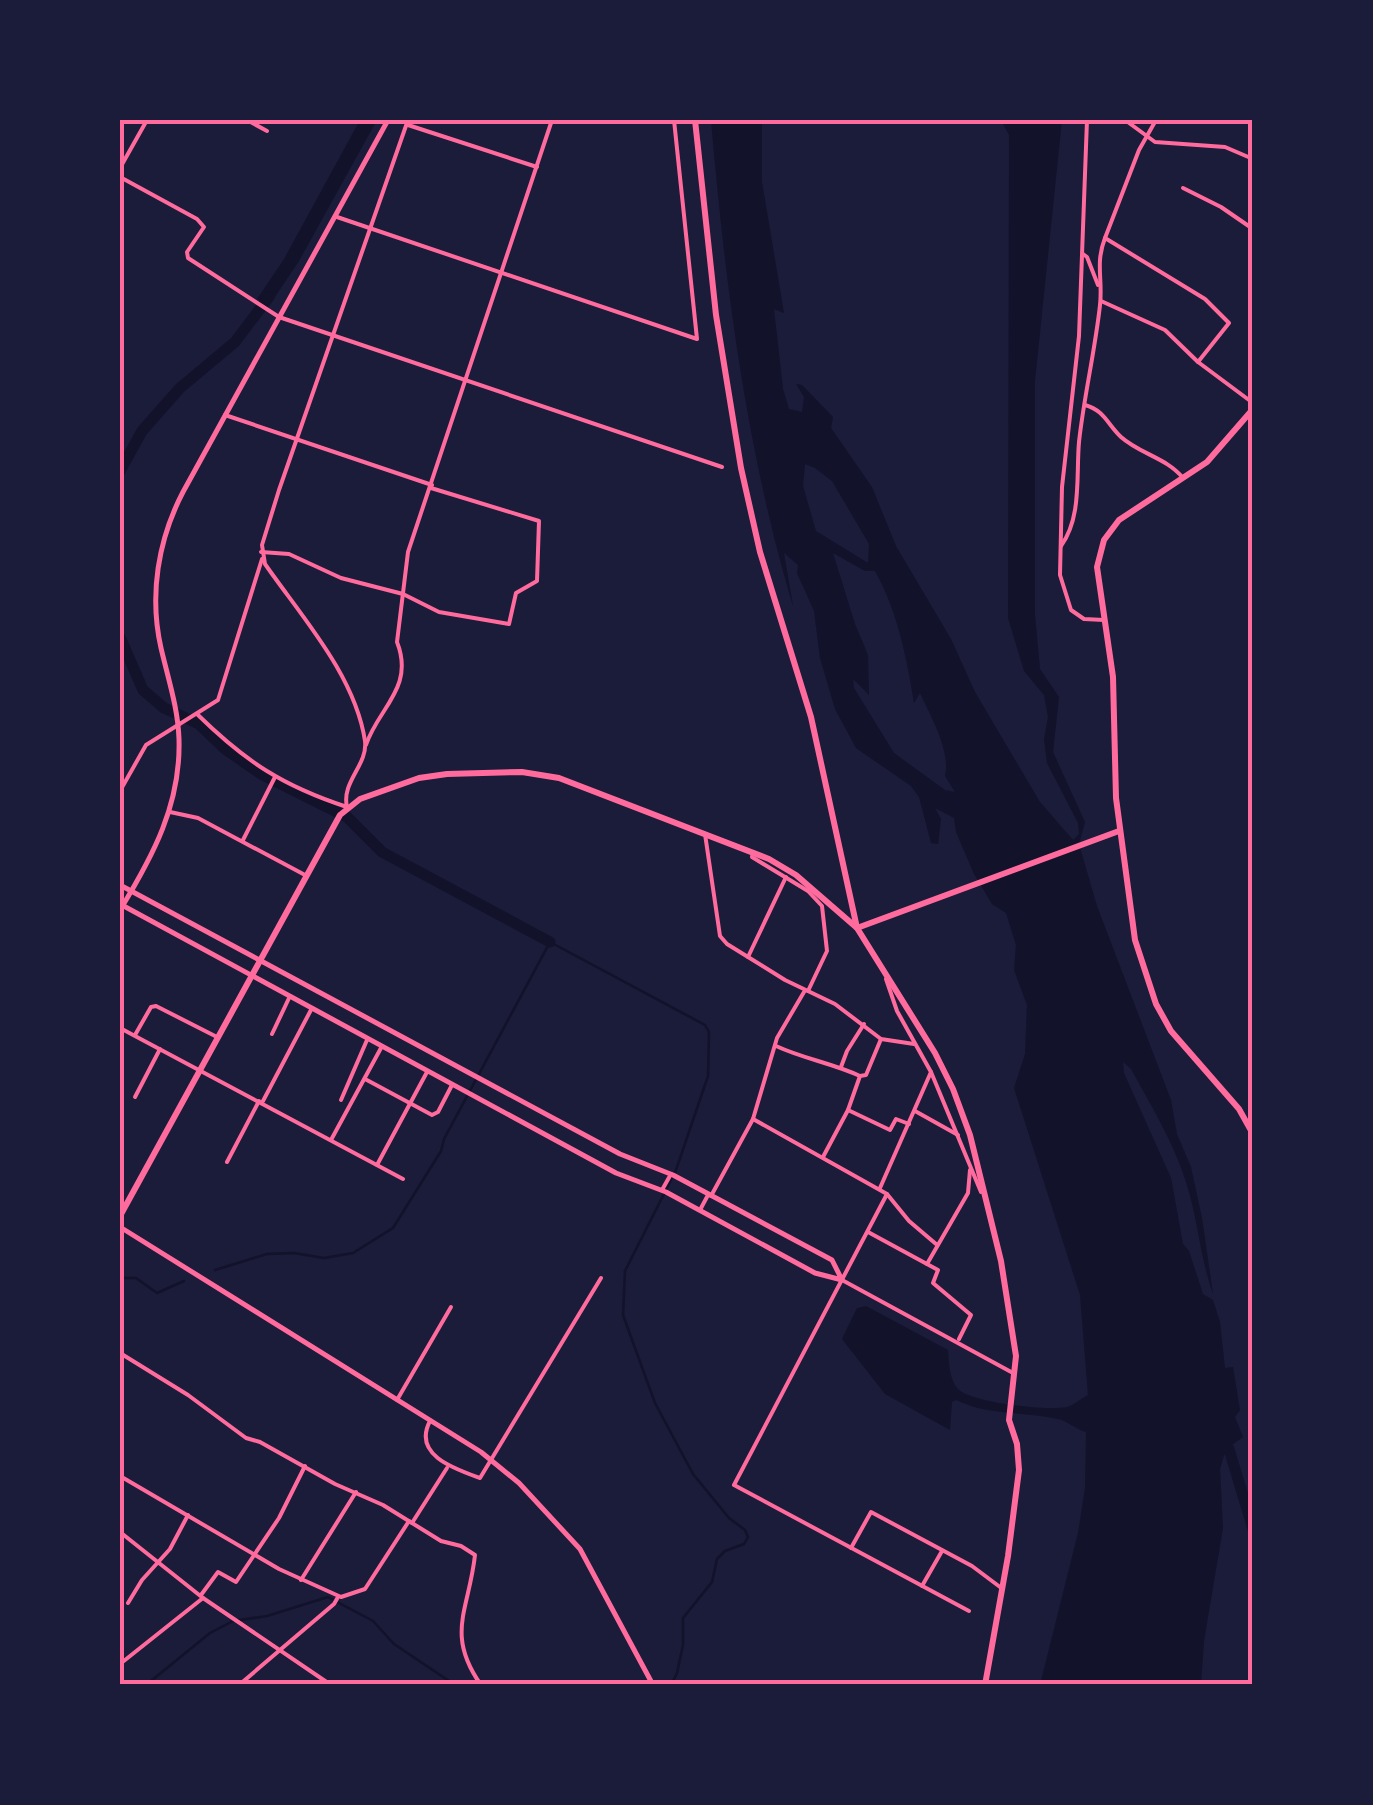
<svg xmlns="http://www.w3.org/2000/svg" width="1373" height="1805" font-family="'Noto Serif',serif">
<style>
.water{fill:#12122b;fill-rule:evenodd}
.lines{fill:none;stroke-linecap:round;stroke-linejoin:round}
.stream{stroke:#12122b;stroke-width:2.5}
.river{stroke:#12122b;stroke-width:11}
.minor{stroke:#ff6b9d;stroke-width:4}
.tertiary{stroke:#ff6b9d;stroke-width:5}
.secondary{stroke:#ff6b9d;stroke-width:6}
.primary{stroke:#ff6b9d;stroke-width:6}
.neatline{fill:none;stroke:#ff6b9d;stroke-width:4}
</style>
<rect width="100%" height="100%" fill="#1b1b3a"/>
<g class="water">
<polygon points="360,120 377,120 299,261 269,306 257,299 284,259"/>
<path d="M 711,120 L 762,120 L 762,182 L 784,313 L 774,309 L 783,389 L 789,409 L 802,412 L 804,397 L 796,384 L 802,385 L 833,417 L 831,428 L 872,487 L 896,546 L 951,639 L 975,692 L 1040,802 L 1073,840 L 1079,834 L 1078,823 L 1047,763 L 1044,739 L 1048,717 L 1044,695 L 1024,671 L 1008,618 L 1009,135 L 1001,120 L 1062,120 L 1035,381 L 1035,615 L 1040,669 L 1059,697 L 1053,752 L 1085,822 L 1079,844 L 1097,906 L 1171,1100 L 1177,1134 L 1191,1167 L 1202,1218 L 1213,1294 C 1201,1259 1199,1230 1190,1196 C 1179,1151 1153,1109 1131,1069 L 1123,1062 L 1124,1073 L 1171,1178 L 1183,1244 L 1189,1251 L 1203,1294 L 1213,1300 L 1220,1322 L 1225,1368 L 1233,1367 L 1240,1410 L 1235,1417 L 1243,1437 L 1226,1449 L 1220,1469 L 1223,1528 L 1204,1641 L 1201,1685 L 1040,1685 L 1078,1533 L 1085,1488 L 1086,1432 C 1075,1429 1068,1421 1058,1419 C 1023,1411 989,1416 956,1400 L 952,1402 L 950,1430 L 885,1394 L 842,1339 L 857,1308 L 866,1306 L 948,1350 C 949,1362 949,1380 958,1389 C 972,1403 1048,1411 1067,1407 C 1074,1405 1082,1398 1088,1395 L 1080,1295 L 1014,1088 L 1025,1054 L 1027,1005 L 1014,970 L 1016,945 L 1006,913 L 992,904 L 974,874 L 956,832 L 954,818 L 935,808 L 941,819 L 938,844 L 931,843 L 919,797 L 911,786 L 856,748 L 835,709 L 820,658 L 814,611 L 797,573 L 798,565 L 784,553 L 793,606 C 746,449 725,283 711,120 ZM 805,464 L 815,468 L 832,481 L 869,544 L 868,563 L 816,531 L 803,486 ZM 833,553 L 865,571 L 875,571 C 897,610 907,658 914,703 L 920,693 C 930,715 951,751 945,776 L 955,792 L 945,790 L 894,753 L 854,688 L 853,679 L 869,695 L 868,655 L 855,624 Z"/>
</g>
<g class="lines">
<g class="stream">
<polyline points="215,1270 267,1254 294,1253 324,1258 353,1253 393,1228 441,1151 444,1139 550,942 705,1025 709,1032 708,1076 676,1170 625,1271 623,1315 655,1403 693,1474 729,1518 745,1530 748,1537 744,1544 725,1551 717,1559 712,1582 683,1618 683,1645 677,1673 671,1685"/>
<polyline points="120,1278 136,1278 157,1293 184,1281"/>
<polyline points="146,1685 210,1633 233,1621 267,1616 328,1597 373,1621 394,1644 455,1685"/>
</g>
<g class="river">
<polyline points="120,471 142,431 180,388 235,342 269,297"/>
<polyline points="120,637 143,690 164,708 199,724 225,749 261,774 347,817 382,852 550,942"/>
<polyline points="1220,1440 1229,1449 1253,1529"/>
</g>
<g class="minor">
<polyline points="247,120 267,131"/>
<polyline points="1087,120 1079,336 1062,487 1060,575 1071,610 1084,619 1104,620"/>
<polyline points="1125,120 1155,142 1225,147 1253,159"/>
<polyline points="1156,120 1139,150 1105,238 1205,299 1229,323 1198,362"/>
<polyline points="408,125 537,167"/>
<polyline points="120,168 147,120"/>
<polyline points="120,177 197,219 204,227 187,252 188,258 279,317 722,467"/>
<polyline points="1183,188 1221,207 1253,229"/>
<polyline points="337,217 697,339 674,120"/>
<polyline points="1083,254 1087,257 1098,285"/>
<polyline points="1101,301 1165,330 1198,362 1253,403"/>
<path d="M 1085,405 C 1104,410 1108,425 1121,437 C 1140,454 1167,458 1183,478"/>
<polyline points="225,415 432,485"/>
<path d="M 1061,546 C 1082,517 1076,476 1079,442 C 1084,396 1095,351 1100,305 C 1103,279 1095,264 1105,238"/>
<polyline points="261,552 289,554 341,578 403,594 439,612 509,624 516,593 537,581 539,521 431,488"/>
<path d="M 198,715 C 246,762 283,786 347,807 C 341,782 368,765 365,741 C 355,675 301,616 265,564 L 262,545 L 279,490 L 408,120"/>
<path d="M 366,745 C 378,708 415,688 397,642 L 408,552 L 552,120"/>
<polyline points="120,791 146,745 218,700 262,559"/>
<polyline points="170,812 198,818 305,875"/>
<polyline points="705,834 720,936 727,944 785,980 835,1004 881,1039 914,1044"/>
<polyline points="243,840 275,777"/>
<polyline points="753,852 752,857 808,891 822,906 827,951 808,991"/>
<polyline points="748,957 786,877"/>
<polyline points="120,1028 403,1179"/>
<polyline points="272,1034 290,996"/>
<polyline points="135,1035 151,1007 156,1006 217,1037"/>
<path d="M 776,1046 C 804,1059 832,1063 860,1076"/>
<polyline points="841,1067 847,1051 864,1024"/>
<polyline points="931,1072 981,1192"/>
<polyline points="365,1079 432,1115 438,1112 452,1085"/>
<polyline points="135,1097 160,1049"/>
<polyline points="341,1100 367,1040"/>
<polyline points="263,1101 312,1008"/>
<polyline points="848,1110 890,1130 896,1119 909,1124"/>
<polyline points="915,1111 958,1135"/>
<polyline points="753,1119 887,1194 734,1485 969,1611"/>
<polyline points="331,1140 381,1048"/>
<polyline points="823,1157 848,1110 860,1076 866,1075 881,1039"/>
<polyline points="227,1162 259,1101"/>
<polyline points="377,1165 427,1072"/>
<polyline points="880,1188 931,1072 897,1011 886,979"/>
<polyline points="662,1190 671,1174"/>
<polyline points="887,1194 909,1221 936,1244"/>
<polyline points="711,1196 753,1119 777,1038 804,992"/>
<polyline points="700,1210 708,1195"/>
<polyline points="868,1232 938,1270 933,1283 971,1315 959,1339"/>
<polyline points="927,1264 968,1193 970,1170"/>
<polyline points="842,1280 1013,1373"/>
<path d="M 120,1353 L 188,1395 L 246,1438 L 260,1442 L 335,1484 L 383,1505 L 441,1541 L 461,1546 L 475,1555 C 469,1610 445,1634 481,1685"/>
<polyline points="397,1400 451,1307"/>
<path d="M 430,1421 C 412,1455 455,1469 480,1478 L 601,1278"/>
<polyline points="120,1476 279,1569 341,1597 365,1589 409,1521"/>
<polyline points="412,1523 447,1468"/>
<polyline points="120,1532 203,1598 331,1685"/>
<polyline points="851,1548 871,1512 972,1566 1000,1587"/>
<polyline points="301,1580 356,1492"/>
<polyline points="922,1586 942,1551"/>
<polyline points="201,1595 218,1572 236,1582 279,1518 305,1466"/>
<polyline points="128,1603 142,1580 170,1549 188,1515"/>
<polyline points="120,1664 203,1598"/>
<polyline points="239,1685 334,1604 338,1597"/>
</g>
<g class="tertiary">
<polyline points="120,885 620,1154 673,1175 832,1260 842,1280 815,1273 666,1192 616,1173 120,904"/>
<path d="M 120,910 C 153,856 181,804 179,739 C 178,708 168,678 161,648 C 149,595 158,540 183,492 L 388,120"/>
<polyline points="120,1227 481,1452 519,1483 580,1549 653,1685"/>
</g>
<g class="secondary">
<polyline points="1253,409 1207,462 1119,520 1104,540 1097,567 1113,677 1116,798 1135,940 1156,1004 1171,1031 1239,1109 1253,1134"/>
<polyline points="120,1216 340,815 360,799 419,778 447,774 522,772 559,778 769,859 796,875 857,928 1119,831"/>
</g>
<polyline class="primary" points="695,120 716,315 741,468 760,552 811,717 857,928 935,1053 953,1089 970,1135 1001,1261 1016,1356 1009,1420 1017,1444 1019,1470 1008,1556 985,1685"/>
</g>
<rect width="1373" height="1805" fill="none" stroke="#1b1b3a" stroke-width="245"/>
<rect x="122" y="122" width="1128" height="1560" class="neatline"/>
</svg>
